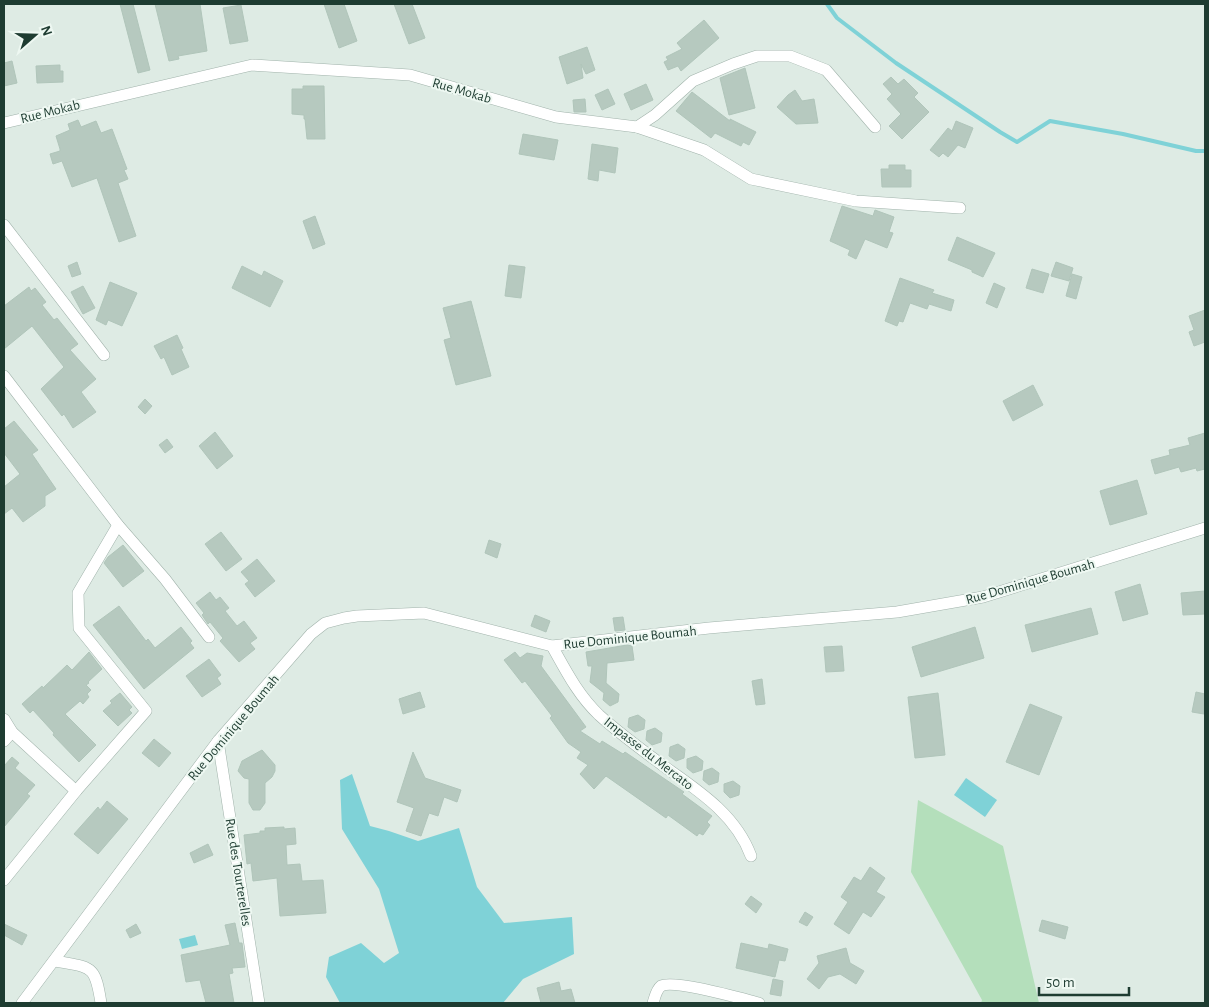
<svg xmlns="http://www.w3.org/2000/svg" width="1209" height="1007" font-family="'Alegreya Sans',sans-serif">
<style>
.green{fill:#b4dfbb}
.water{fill:#7fd2d7}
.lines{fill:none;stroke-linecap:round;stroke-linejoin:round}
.stream{stroke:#7fd2d7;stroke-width:4}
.building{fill:#b6c9bf;stroke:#b0c5ba}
.minor-casing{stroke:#a1b3ab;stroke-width:12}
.minor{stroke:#fff;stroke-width:11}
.labels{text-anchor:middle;stroke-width:4;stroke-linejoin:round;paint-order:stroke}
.street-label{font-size:14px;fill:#1e3c31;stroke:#eef8f2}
</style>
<rect width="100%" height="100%" fill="#deebe4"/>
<polygon class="green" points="918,800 1003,846 1039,1003 981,1003 982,1000 911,872"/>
<g class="water">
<polygon points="352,774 370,826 389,831 418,841 459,828 477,887 504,923 572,917 574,954 523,979 503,1003 340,1003 326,977 329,957 361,943 384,963 399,953 379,889 342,829 340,780"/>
<polygon points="966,778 997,800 985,817 954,795"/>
<polygon points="195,935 198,945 182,949 179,939"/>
</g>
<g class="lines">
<polyline class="stream" points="827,4 837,18 896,63 1000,132 1017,142 1050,121 1123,134 1196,151 1205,151"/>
</g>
<g class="building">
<polygon points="120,4 133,4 150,70 138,73"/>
<polygon points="155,4 200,4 207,51 178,56 179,59 169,61"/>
<polygon points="324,4 344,4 357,41 339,48"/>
<polygon points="394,4 412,4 425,38 409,44"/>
<polygon points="241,5 248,41 230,44 223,8"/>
<polygon points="704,20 719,38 681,71 678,66 668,70 664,62 668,60 666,57 682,49 677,43"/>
<polygon points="587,47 595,70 586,74 581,64 583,78 567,84 559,57"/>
<polygon points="12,61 17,83 4,86 4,63"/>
<polygon points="60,65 60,71 63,71 63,82 37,83 36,66"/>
<polygon points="745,68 755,108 729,115 720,78"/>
<polygon points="891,77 898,84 904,79 918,93 914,97 929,112 902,139 889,126 901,114 887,99 892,94 883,84"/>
<polygon points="646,84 653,100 631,110 624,94"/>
<polygon points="303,86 324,86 325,139 307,139 305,119 304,119 304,115 292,114 292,89 303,89"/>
<polygon points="608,89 615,104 602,110 595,95"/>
<polygon points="795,90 802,101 814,99 818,123 796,124 777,107 788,95"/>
<polygon points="692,92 730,121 730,119 756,132 749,145 743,142 741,146 715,133 711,138 676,111"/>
<polygon points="585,99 586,112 574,112 573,100"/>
<polygon points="78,120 81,127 96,121 101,133 112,129 127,169 124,170 128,179 118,183 136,236 119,242 97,178 72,187 62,161 53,164 50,154 60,151 60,149 56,136 70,130 68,124"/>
<polygon points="956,121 973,128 965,148 958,145 948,157 943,153 939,157 930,150 948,128 952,131"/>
<polygon points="523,134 558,140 554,160 519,154"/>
<polygon points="592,144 618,148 615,173 599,170 598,181 588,179"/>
<polygon points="889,165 905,165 905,170 911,170 911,187 882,187 881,169 889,169"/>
<polygon points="842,206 873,216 875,210 894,217 889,232 893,233 887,248 865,239 856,259 848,255 850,250 830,241"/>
<polygon points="315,216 325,244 313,249 303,221"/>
<polygon points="957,237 995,253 983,277 972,272 972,270 948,260"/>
<polygon points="77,262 81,274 72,277 68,266"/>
<polygon points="1056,262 1073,268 1069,281 1051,276"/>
<polygon points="509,265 525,267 521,298 505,296"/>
<polygon points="242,266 262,276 264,271 283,281 270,307 232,288"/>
<polygon points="1032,269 1049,274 1043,293 1026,288"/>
<polygon points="1072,274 1082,277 1076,299 1066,296"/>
<polygon points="900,278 934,290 932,293 954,300 951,311 929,304 927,309 910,303 903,322 899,321 897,326 885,321"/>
<polygon points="110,282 137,293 122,326 108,320 106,325 96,320"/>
<polygon points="994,283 1005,288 997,308 986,303"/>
<polygon points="83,286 95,308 83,314 71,292"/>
<polygon points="29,287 31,291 35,288 46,302 42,305 54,320 57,318 78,344 70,350 96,379 81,392 96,412 73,428 64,414 62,416 41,389 64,367 32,326 4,349 4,306"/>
<polygon points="471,301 491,376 456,385 444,340 451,338 443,308"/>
<polygon points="1205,310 1205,342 1194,346 1189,332 1194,330 1189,316"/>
<polygon points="177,335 183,348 181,349 189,367 172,375 164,357 161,359 154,346"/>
<polygon points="1033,385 1043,405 1013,421 1003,401"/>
<polygon points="145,399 152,406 145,414 138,407"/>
<polygon points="14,421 38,450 32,454 56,489 45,496 45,506 23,522 12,508 4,514 4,487 20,474 4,453 4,429"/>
<polygon points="215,432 233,456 217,469 199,446"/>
<polygon points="1205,433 1205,469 1197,471 1196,468 1181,472 1179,467 1155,474 1151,460 1170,455 1169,450 1190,445 1188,438"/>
<polygon points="167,439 173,447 165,453 159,445"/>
<polygon points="1137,480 1147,514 1110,525 1100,491"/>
<polygon points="221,532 242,559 226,571 205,544"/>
<polygon points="489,540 501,544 497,558 485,553"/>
<polygon points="123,545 144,571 123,587 104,563 108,557"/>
<polygon points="257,559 275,581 255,597 245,584 249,581 241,572"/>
<polygon points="1140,584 1148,614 1123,621 1115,592"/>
<polygon points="1205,591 1205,614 1183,615 1181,593"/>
<polygon points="210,592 216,600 220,597 229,608 225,611 237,626 244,621 257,638 250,643 255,649 239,662 220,641 223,638 210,622 208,624 202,615 204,613 196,603"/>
<polygon points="119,606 146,641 148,639 155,648 181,627 192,641 190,643 194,648 144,689 93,625"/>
<polygon points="1091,608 1098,634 1032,652 1025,625"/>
<polygon points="535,615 550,621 546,632 531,626"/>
<polygon points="623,617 625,630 615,631 613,618"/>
<polygon points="975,627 984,658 921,677 912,647"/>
<polygon points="627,645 632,646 634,660 607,663 606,683 619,694 618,702 610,706 603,700 604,693 590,682 592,666 588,666 586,652"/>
<polygon points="842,646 844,671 826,672 824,647"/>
<polygon points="89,652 102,669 88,682 89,683 86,685 91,690 87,694 89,697 83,704 80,701 65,714 96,745 79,762 53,735 54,733 33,710 30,713 22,704 42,686 43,688 67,665 72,670"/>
<polygon points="515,652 520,658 527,653 543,656 541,666 586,727 580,731 600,744 602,741 623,754 625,752 684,792 682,794 712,816 707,822 710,825 703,835 699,833 697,836 668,815 666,818 606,776 594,789 580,774 588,765 577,758 581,752 568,743 550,718 552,716 525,681 522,683 504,660"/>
<polygon points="209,659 221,675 217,678 221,684 202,697 186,676"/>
<polygon points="762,679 765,704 756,705 752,681"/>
<polygon points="420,692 425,707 403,714 399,699"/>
<polygon points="1196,692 1205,694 1204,714 1192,712"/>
<polygon points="120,693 132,707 129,710 132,713 118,726 103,711 112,703 110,701"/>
<polygon points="938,693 945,755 915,758 908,697"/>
<polygon points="1030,704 1062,717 1039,775 1006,762"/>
<polygon points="638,715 645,720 644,729 635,732 628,727 629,718"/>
<polygon points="655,728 662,733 661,742 652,745 646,740 647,731"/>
<polygon points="154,739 171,753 159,767 142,753"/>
<polygon points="678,744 685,749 684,758 676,761 669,756 670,747"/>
<polygon points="262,750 275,765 275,771 272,777 265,783 265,803 260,810 253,810 249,803 249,779 244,778 238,771 242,761"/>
<polygon points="413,752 425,778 461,790 457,802 444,797 438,816 429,813 421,836 406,831 414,808 397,802"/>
<polygon points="696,756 703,761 702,770 693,773 687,768 687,759"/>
<polygon points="12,757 19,763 15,768 35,785 27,794 30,796 4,827 4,766"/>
<polygon points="712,768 719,773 718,782 709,785 703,780 704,771"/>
<polygon points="733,781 740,786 739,795 730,798 724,792 724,784"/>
<polygon points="107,801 128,819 98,854 74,834 98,807 100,810"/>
<polygon points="284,827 284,829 295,828 296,844 286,845 287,865 300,864 302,881 323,880 326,913 280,916 277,878 253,881 251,863 247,864 244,835 260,833 260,831 265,831 265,828"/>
<polygon points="208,844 213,855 194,863 190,853"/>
<polygon points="870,867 885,878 876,892 885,897 871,917 863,912 849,934 834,924 848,902 841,897 854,877 861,881"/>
<polygon points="751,896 762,904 756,913 745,904"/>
<polygon points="805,912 813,917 807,926 799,922"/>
<polygon points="1042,920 1068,927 1065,939 1039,931"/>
<polygon points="235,923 239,943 242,943 245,967 232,968 233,973 229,974 234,1003 206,1003 200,980 186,982 181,955 230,945 225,925"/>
<polygon points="4,924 27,935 22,945 4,935"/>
<polygon points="136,924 141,933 130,938 126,930"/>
<polygon points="741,943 768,949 769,944 788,949 785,961 779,960 775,977 736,968"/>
<polygon points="846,948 850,963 864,971 856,984 840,974 828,977 819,989 807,979 819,963 817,956"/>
<polygon points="773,979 783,981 781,996 770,994"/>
<polygon points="559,982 561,991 571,989 575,1003 541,1003 537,988"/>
</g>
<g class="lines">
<defs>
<g id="minor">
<polyline points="4,123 252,65 410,75 556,117 637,127 655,115 693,81 733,64 757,56 790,56 826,70 875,127"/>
<polyline points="637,127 704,150 751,179 856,201 960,208"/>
<polyline points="4,225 104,355"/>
<polyline points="4,376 118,525 165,579 209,637"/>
<path d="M 552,646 C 566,671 578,695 599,715 C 620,734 642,750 665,767 C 699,791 736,815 751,856"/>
<polyline points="4,719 12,732 76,791"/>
<polyline points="4,741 12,732"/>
<polyline points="218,741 259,1003"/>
<polyline points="4,880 76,791 146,711 79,628 78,593 118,525"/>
<path d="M 55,961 C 92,968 95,964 101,1003"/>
<polyline points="22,1003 218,741 311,634 325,623 344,618 357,616 424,613 552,646 709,628 897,612 983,597 1205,528"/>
<path d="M 653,1003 C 655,997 656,990 661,986 C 673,979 743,999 759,1003"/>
</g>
</defs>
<use href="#minor" class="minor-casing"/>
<use href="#minor" class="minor"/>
</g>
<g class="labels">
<g class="street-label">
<text transform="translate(462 90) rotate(16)" y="5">Rue Mokab</text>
<text transform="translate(50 111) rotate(-14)" y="5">Rue Mokab</text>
<text transform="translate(1030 581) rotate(-16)" y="5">Rue Dominique Boumah</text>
<text transform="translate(630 637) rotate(-6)" y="5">Rue Dominique Boumah</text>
<text transform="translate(233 727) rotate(-50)" y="5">Rue Dominique Boumah</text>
<text transform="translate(649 753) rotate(38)" y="5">Impasse du Mercato</text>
<text transform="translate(239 872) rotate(81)" y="5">Rue des Tourterelles</text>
</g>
</g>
<rect width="1209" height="1007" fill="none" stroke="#1e3c31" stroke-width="10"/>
<g transform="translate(35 35) rotate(70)" stroke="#eef8f2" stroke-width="4" paint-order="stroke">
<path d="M0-4L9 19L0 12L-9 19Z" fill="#1e3c31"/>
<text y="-8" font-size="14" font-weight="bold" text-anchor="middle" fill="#1e3c31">N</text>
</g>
<path d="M1039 987v8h90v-8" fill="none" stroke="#1e3c31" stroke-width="2.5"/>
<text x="1046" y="987" font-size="15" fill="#1e3c31" stroke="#eef8f2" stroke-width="4" paint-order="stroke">50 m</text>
</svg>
